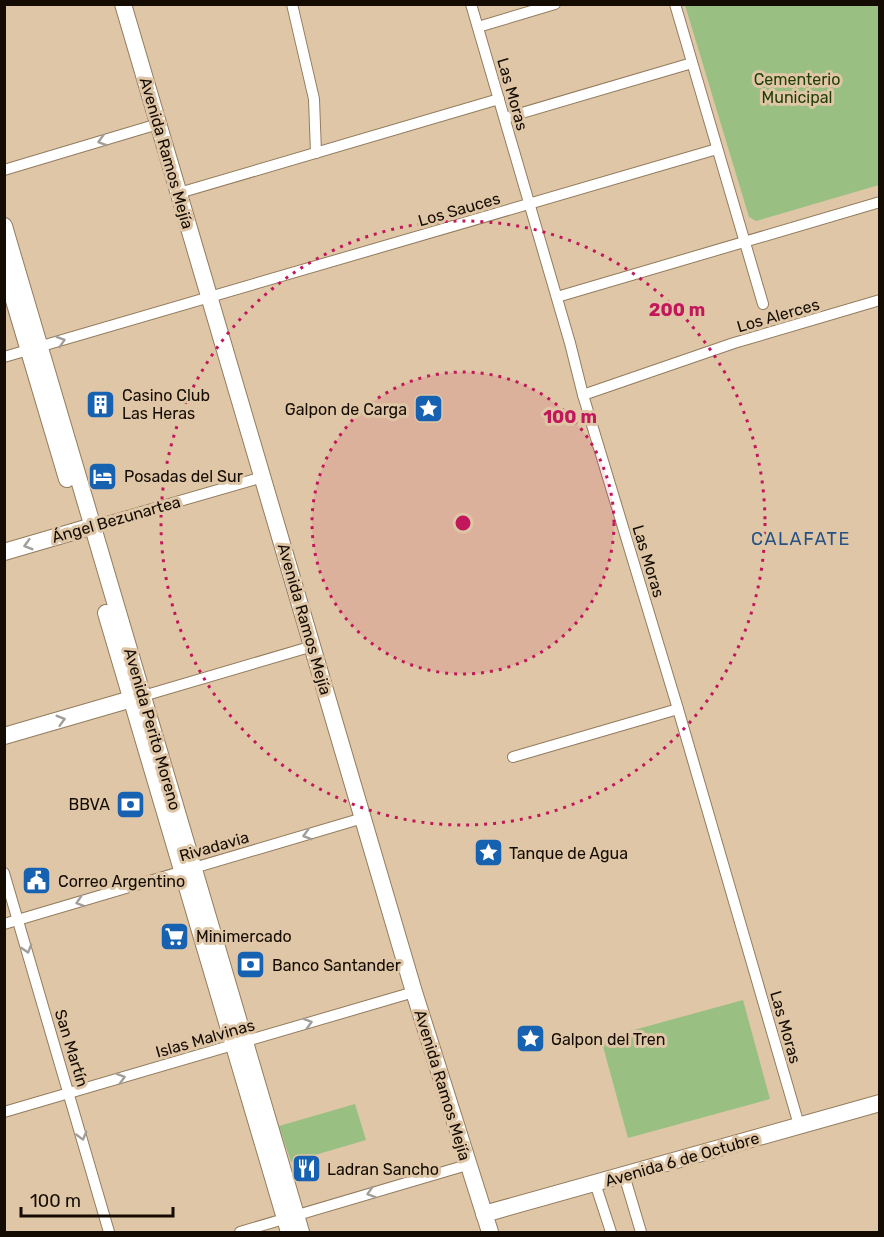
<svg xmlns="http://www.w3.org/2000/svg" width="884" height="1237" font-family="Rubik,sans-serif">
<style>
.green{fill:#99c082}
.lines{fill:none;stroke-linecap:round;stroke-linejoin:round}
.street-casing{stroke:#937c5e;stroke-width:12}
.secondary-casing{stroke:#937c5e;stroke-width:18}
.street{stroke:#fff;stroke-width:10}
.secondary{stroke:#fff;stroke-width:16}
.oneway{stroke:#a19e9a}
.ring{fill:none;stroke:#c2185b;stroke-width:3;stroke-dasharray:3 6}
.labels{text-anchor:middle;stroke-width:6;stroke-linejoin:round;paint-order:stroke}
.park-label{font-size:16px;fill:#1f3d04;stroke:#dfc6a6}
.street-label{font-size:16px;fill:#140c03;stroke:#dfc6a6}
.poi-label{font-size:16px;fill:#140c03;stroke:#dfc6a6;text-anchor:start}
.neighbourhood-label{font-size:18px;letter-spacing:1.5px;fill:#245185;stroke:#dfc6a6}
.centre{fill:#c2185b;stroke:#dfc6a6;stroke-width:3}
.ring-label{font-size:18px;text-anchor:middle;font-weight:bold;fill:#c2185b;stroke:#dfc6a6;stroke-width:6;stroke-linejoin:round;paint-order:stroke}
</style>
<rect width="100%" height="100%" fill="#dfc6a6"/>
<g class="green">
<polygon points="685,5 879,5 879,185 756,221 749,217"/>
<polygon points="743,1000 770,1099 628,1138 601,1039"/>
<polygon points="355,1104 366,1140 291,1162 279,1126"/>
</g>
<g class="lines">
<defs>
<g id="street">
<polyline points="292,4 314,99 316,153"/>
<polyline points="471,4 570,343 583,395 678,709 799,1125"/>
<polyline points="675,4 763,304"/>
<polyline points="478,27 555,4"/>
<polyline points="505,118 692,63"/>
<polyline points="4,170 158,124"/>
<polyline points="179,193 499,99"/>
<polyline points="557,297 880,202"/>
<polyline points="4,357 717,149"/>
<polyline points="583,395 734,343 880,300"/>
<polyline points="93,526 263,477"/>
<polyline points="143,696 313,646"/>
<polyline points="513,757 678,709"/>
<polyline points="4,873 109,1232"/>
<polyline points="4,924 363,818"/>
<polyline points="4,1112 414,992"/>
<polyline points="624,1175 641,1232"/>
<polyline points="595,1183 611,1232"/>
<polyline points="240,1232 467,1165"/>
</g>
<g id="secondary">
<polyline points="123,4 414,992 490,1232"/>
<polyline points="4,226 301,1232"/>
<polyline points="4,267 67,479"/>
<polyline points="4,552 93,526"/>
<polyline points="106,613 289,1232"/>
<polyline points="4,736 142,696"/>
<polyline points="484,1214 880,1103"/>
</g>
</defs>
<use href="#street" class="street-casing"/>
<use href="#secondary" class="secondary-casing"/>
<use href="#street" class="street"/>
<use href="#secondary" class="secondary"/>
</g>
<defs><path id="oneway-chevron" d="M-2-3.5L2.5 0L-2 3.5" fill="none" stroke-width="1.6" stroke-linecap="round" stroke-linejoin="round" transform="scale(1.5)"/></defs>
<g class="oneway">
<use href="#oneway-chevron" transform="translate(102 141) rotate(164)"/>
<use href="#oneway-chevron" transform="translate(61 341) rotate(-17)"/>
<use href="#oneway-chevron" transform="translate(28 545) rotate(164)"/>
<use href="#oneway-chevron" transform="translate(61 720) rotate(-16)"/>
<use href="#oneway-chevron" transform="translate(307 835) rotate(164)"/>
<use href="#oneway-chevron" transform="translate(80 902) rotate(163)"/>
<use href="#oneway-chevron" transform="translate(27 949) rotate(73)"/>
<use href="#oneway-chevron" transform="translate(308 1023) rotate(-16)"/>
<use href="#oneway-chevron" transform="translate(121 1078) rotate(-16)"/>
<use href="#oneway-chevron" transform="translate(82 1136) rotate(74)"/>
<use href="#oneway-chevron" transform="translate(371 1193) rotate(163)"/>
</g>
<circle cx="463" cy="523" r="151" fill="#c2185b" fill-opacity=".12"/>
<g class="ring">
<circle cx="463" cy="523" r="151"/>
<circle cx="463" cy="523" r="302"/>
</g>
<defs>
<symbol id="building-square" viewBox="-11 -11 22 22"><rect x="-9" y="-9" width="18" height="18" rx="4" fill="#1761b1" stroke="#dfc6a6"/><path d="M-4-6H4V6H1V3H-1V6H-4ZM-2.5-4.3h1.7v1.8h-1.7ZM.8-4.3h1.7v1.8H.8ZM-2.5-1h1.7V.8h-1.7ZM.8-1h1.7V.8H.8Z" fill="#fff"/></symbol>
<symbol id="sight-square" viewBox="-11 -11 22 22"><rect x="-9" y="-9" width="18" height="18" rx="4" fill="#1761b1" stroke="#dfc6a6"/><path d="M0-6L1.8-2.2L6-1.7L2.9 1.2L3.7 5.4L0 3.3L-3.7 5.4L-2.9 1.2L-6-1.7L-1.8-2.2Z" fill="#fff"/></symbol>
<symbol id="hotel-square" viewBox="-11 -11 22 22"><rect x="-9" y="-9" width="18" height="18" rx="4" fill="#1761b1" stroke="#dfc6a6"/><path d="M-6-4.5h1.5V1H6V5H4.5V3h-9V5H-6ZM-4 0a1.8 1.8 0 1 1 3.6 0ZM.5 0V-2.5h3Q6-2.5 6 0Z" fill="#fff"/></symbol>
<symbol id="bank-square" viewBox="-11 -11 22 22"><rect x="-9" y="-9" width="18" height="18" rx="4" fill="#1761b1" stroke="#dfc6a6"/><path d="M-6-4H6V4H-6ZM0-2.3a2.3 2.3 0 1 0 0 4.6a2.3 2.3 0 1 0 0-4.6Z" fill="#fff"/></symbol>
<symbol id="civic-square" viewBox="-11 -11 22 22"><rect x="-9" y="-9" width="18" height="18" rx="4" fill="#1761b1" stroke="#dfc6a6"/><path d="M-.6-6.5H3V-4.5H.6V-3L4-1V1h2V6H-6V1h2V-1L-.6-3ZM-1.2 2.5V6h2.4V2.5Z" fill="#fff"/></symbol>
<symbol id="supermarket-square" viewBox="-11 -11 22 22"><rect x="-9" y="-9" width="18" height="18" rx="4" fill="#1761b1" stroke="#dfc6a6"/><path d="M-6-5.5h2.5l.6 2H6L4.5 2H-2.5L-4.4-4H-6ZM-1.5 3.2a1.3 1.3 0 1 0 .1 0ZM3 3.2a1.3 1.3 0 1 0 .1 0Z" fill="#fff"/></symbol>
<symbol id="restaurant-square" viewBox="-11 -11 22 22"><rect x="-9" y="-9" width="18" height="18" rx="4" fill="#1761b1" stroke="#dfc6a6"/><path d="M-5-6h1v4h1v-4h1v4h1v-4h1v5L-1.5 .5V6h-2V.5L-5-1ZM5-6V6H3V1.5H1.5Q1.5-4 5-6Z" fill="#fff"/></symbol>
</defs>
<g fill-rule="evenodd">
<use href="#building-square" x="84" y="388" width="33" height="33"/>
<use href="#sight-square" x="412" y="392" width="33" height="33"/>
<use href="#hotel-square" x="86" y="460" width="33" height="33"/>
<use href="#bank-square" x="114" y="788" width="33" height="33"/>
<use href="#sight-square" x="472" y="836" width="33" height="33"/>
<use href="#civic-square" x="20" y="864" width="33" height="33"/>
<use href="#supermarket-square" x="158" y="920" width="33" height="33"/>
<use href="#bank-square" x="234" y="948" width="33" height="33"/>
<use href="#sight-square" x="514" y="1022" width="33" height="33"/>
<use href="#restaurant-square" x="290" y="1152" width="33" height="33"/>
</g>
<g class="labels">
<g class="park-label">
<text x="797" y="85">Cementerio<tspan x="797" dy="18">Municipal</tspan></text>
</g>
<g class="street-label">
<text transform="translate(513 94) rotate(74)" y="6">Las Moras</text>
<text transform="translate(167 153) rotate(74)" y="6">Avenida Ramos Mejía</text>
<text transform="translate(459 209) rotate(-16)" y="6">Los Sauces</text>
<text transform="translate(778 315) rotate(-16)" y="6">Los Alerces</text>
<text transform="translate(116 519) rotate(-16)" y="6">Ángel Bezunartea</text>
<text transform="translate(649 561) rotate(73)" y="6">Las Moras</text>
<text transform="translate(305 619) rotate(74)" y="6">Avenida Ramos Mejía</text>
<text transform="translate(153 729) rotate(74)" y="6">Avenida Perito Moreno</text>
<text transform="translate(214 846) rotate(-16)" y="6">Rivadavia</text>
<text transform="translate(786 1027) rotate(74)" y="6">Las Moras</text>
<text transform="translate(205 1038) rotate(-16)" y="6">Islas Malvinas</text>
<text transform="translate(72 1048) rotate(73)" y="6">San Martín</text>
<text transform="translate(443 1085) rotate(73)" y="6">Avenida Ramos Mejía</text>
<text transform="translate(682 1159) rotate(-16)" y="6">Avenida 6 de Octubre</text>
</g>
<g class="poi-label">
<text x="122" y="401">Casino Club<tspan x="122" dy="18">Las Heras</tspan></text>
<text x="407" y="415" text-anchor="end">Galpon de Carga</text>
<text x="124" y="482">Posadas del Sur</text>
<text x="110" y="810" text-anchor="end">BBVA</text>
<text x="509" y="859">Tanque de Agua</text>
<text x="58" y="887">Correo Argentino</text>
<text x="196" y="942">Minimercado</text>
<text x="272" y="971">Banco Santander</text>
<text x="551" y="1045">Galpon del Tren</text>
<text x="327" y="1175">Ladran Sancho</text>
</g>
<g class="neighbourhood-label">
<text x="801" y="545">CALAFATE</text>
</g>
</g>
<circle cx="463" cy="523" r="9" class="centre"/>
<g class="ring-label">
<text x="677" y="316">200 m</text>
<text x="570" y="423">100 m</text>
</g>
<rect width="884" height="1237" fill="none" stroke="#140c03" stroke-width="12"/>
<path d="M21 1207v9h152v-9" fill="none" stroke="#140c03" stroke-width="3"/>
<text x="30" y="1207" font-size="18" fill="#140c03" stroke="#dfc6a6" stroke-width="4.5" paint-order="stroke">100 m</text>
</svg>
